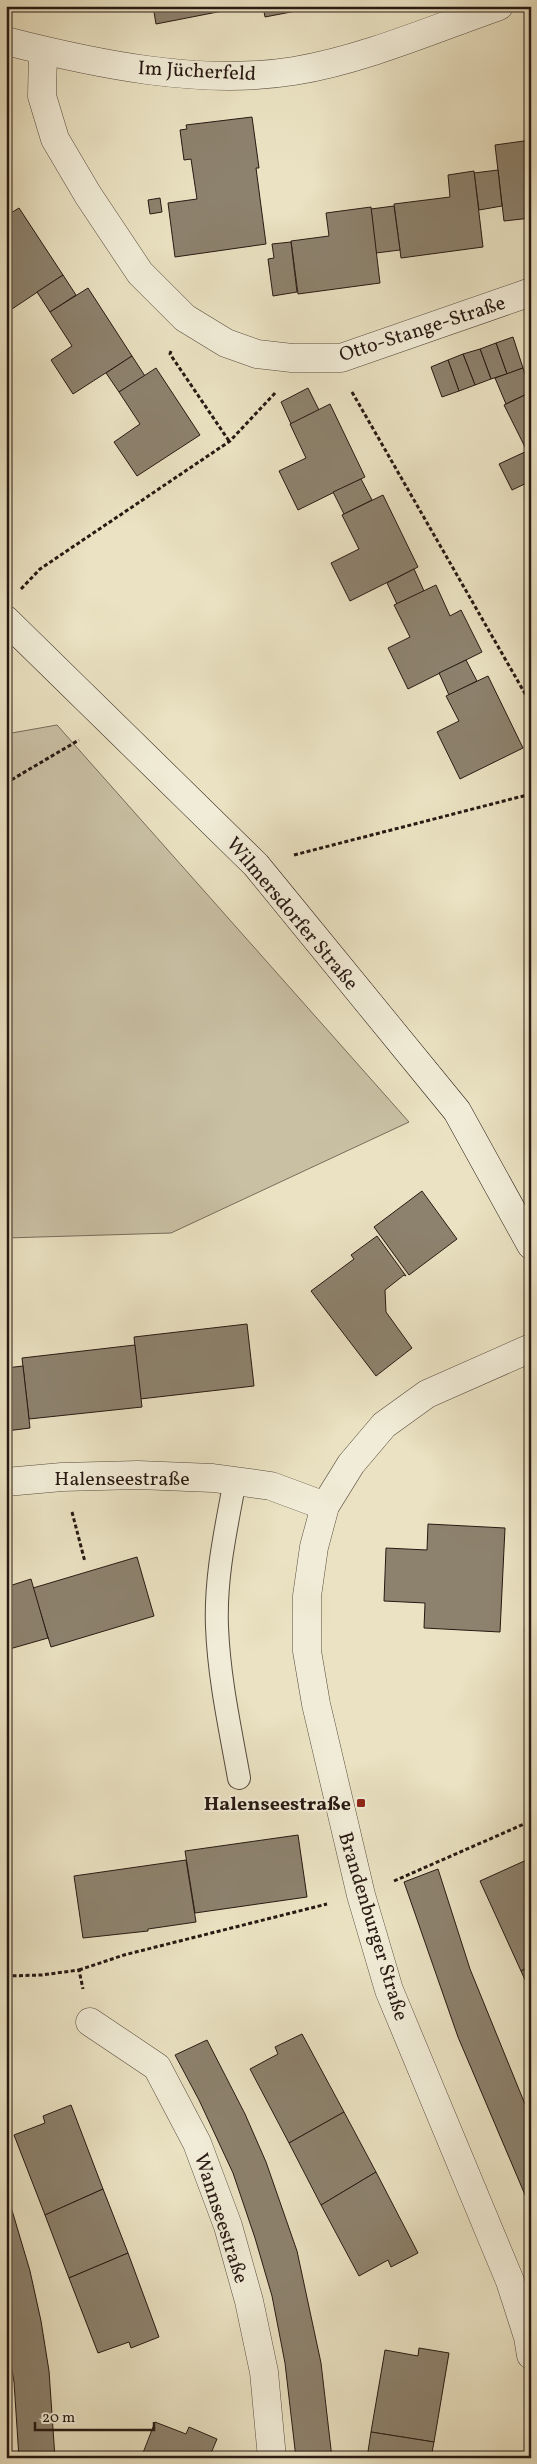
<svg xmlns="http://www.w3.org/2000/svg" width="537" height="2464" font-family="Vollkorn,serif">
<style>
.green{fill:#c9c0a4;stroke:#786c5c}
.building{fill:#8d826e;stroke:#281913}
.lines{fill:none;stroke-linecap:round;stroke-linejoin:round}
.lane-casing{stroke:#584b3f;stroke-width:24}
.street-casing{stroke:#584b3f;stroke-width:29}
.secondary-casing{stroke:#281913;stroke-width:29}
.path{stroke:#281913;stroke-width:3;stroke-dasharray:4 2.5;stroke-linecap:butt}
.lane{stroke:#f1ecd7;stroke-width:22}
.street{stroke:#f1ecd7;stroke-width:28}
.secondary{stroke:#f1ecd7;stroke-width:28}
.poi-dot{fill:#8f2418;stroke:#f1ecd7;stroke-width:2}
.labels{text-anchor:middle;stroke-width:4;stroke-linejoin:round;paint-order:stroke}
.street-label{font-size:20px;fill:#281913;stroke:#f1ecd7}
.poi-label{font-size:20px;font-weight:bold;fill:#281913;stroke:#f1ecd7;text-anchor:end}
</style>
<rect width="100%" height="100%" fill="#eae2c2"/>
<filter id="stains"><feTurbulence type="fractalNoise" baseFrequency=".004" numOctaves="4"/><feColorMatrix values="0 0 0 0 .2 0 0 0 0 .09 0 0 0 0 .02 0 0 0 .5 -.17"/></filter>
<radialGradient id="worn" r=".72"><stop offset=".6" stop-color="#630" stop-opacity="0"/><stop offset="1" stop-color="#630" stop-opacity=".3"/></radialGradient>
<polygon class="green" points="57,725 409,1122 171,1233 6,1238 6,734"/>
<g class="building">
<polygon points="153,6 238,6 238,8 156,24"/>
<polygon points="238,6 262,6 239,11"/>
<polygon points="263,6 322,6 265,17"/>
<polygon points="252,117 259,168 256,168 266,244 175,257 168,203 197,199 191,159 184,160 180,130 187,129 186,125"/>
<polygon points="531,140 531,218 504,221 495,145"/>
<polygon points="498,170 502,206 479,210 474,173"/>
<polygon points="474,171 483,247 401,258 394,204 450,197 448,175"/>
<polygon points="160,198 162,212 150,214 148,200"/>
<polygon points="394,206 400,250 376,253 371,209"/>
<polygon points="371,207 380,283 298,294 291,241 329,236 326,213"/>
<polygon points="19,208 63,275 6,313 6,216"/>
<polygon points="291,242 297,292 273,296 268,259 274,258 272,244"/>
<polygon points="63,275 76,295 50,312 37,292"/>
<polygon points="88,288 132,356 73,394 51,360 72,346 50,312"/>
<polygon points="513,337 523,368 507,374 496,343"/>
<polygon points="496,343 507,374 491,379 480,349"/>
<polygon points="480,349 491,379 475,385 463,354"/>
<polygon points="463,354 475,385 459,391 448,360"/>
<polygon points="132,356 145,376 119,392 106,373"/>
<polygon points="448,360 459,391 442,397 431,367"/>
<polygon points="156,368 200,435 137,476 114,442 140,424 119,392"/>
<polygon points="523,368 531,392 506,404 495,378"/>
<polygon points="308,388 319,410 291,424 281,402"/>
<polygon points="531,392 531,481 512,490 499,464 527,451 504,405"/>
<polygon points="330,404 365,477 298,510 279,471 306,458 290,424"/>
<polygon points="361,479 372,500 344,514 333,492"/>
<polygon points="383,495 418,567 350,601 331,563 359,549 342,515"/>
<polygon points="414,569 424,591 397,604 387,583"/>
<polygon points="436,585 450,616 461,610 482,652 408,689 388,648 410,637 394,605"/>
<polygon points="466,660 477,681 449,695 439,673"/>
<polygon points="488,676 523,748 460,779 437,732 459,721 446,696"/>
<polygon points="422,1191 457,1239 409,1275 374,1227"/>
<polygon points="377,1236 406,1276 404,1275 385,1290 386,1312 412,1348 376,1376 311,1291 354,1259 351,1255"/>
<polygon points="247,1324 254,1386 140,1399 134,1337"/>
<polygon points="135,1345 142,1407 29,1419 22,1358"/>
<polygon points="23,1366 30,1428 6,1431 6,1368"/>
<polygon points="428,1524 505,1528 500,1632 424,1628 425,1603 384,1601 386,1548 427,1550"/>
<polygon points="137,1557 154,1616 51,1647 33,1588"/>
<polygon points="31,1579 48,1638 6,1650 6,1587"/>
<polygon points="298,1835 307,1897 195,1913 185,1851"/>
<polygon points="531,1858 531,1966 521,1971 480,1881"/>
<polygon points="186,1860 196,1922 148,1929 148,1931 83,1938 74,1876"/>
<polygon points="438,1869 470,1969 531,2119 531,2209 458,2037 404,1882"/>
<rect x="6" y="1897" width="1" height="63"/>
<polygon points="531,1966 531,1993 521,1971"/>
<polygon points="302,2034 344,2112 289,2143 250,2069 278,2054 275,2047"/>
<polygon points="207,2040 245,2114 266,2162 297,2251 321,2363 332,2458 296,2458 285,2363 272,2296 255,2238 233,2173 199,2100 175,2055"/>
<polygon points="71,2105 103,2189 45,2215 14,2135 45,2123 43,2116"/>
<polygon points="344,2112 376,2172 321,2205 289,2143"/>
<polygon points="376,2172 418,2253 391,2267 388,2260 359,2276 321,2205"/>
<polygon points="103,2189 128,2253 69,2278 45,2215"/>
<polygon points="6,2190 30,2271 41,2321 49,2371 55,2458 19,2458 14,2382 6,2334"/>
<polygon points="128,2253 159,2337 131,2348 129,2342 98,2353 69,2278"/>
<polygon points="419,2348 449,2353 434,2442 371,2432 385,2350 418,2356"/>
<polygon points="155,2422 186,2434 189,2427 217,2439 209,2458 141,2458"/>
<polygon points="371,2432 434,2442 431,2458 367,2458"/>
</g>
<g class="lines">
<defs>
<path id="lane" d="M 235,1480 C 226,1529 215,1577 217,1627 C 219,1678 230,1728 239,1778"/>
<g id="street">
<path d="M 6,41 C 96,64 201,86 294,71 C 362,60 434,29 499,6"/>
<polyline points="43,51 42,96 55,139 88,195 140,273 185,318 226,343 257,354 292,358 341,358 531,292"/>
<polyline points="531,1348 427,1394 384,1425 351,1464 325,1506 314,1547 307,1596 307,1651 316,1704 361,1895 389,1990 510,2281 528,2337 531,2355"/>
<polyline points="6,1482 62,1477 138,1475 213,1478 271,1486 325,1506"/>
<polyline points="90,2022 157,2067 197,2143 228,2226 249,2301 264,2372 272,2458"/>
</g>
<polyline id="secondary" points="6,620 256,865 457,1111 531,1245"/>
</defs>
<use href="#lane" class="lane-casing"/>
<use href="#street" class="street-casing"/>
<use href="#secondary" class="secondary-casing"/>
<g class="path">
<polyline points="171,351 170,354 229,441"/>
<polyline points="352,392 531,704"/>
<polyline points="21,589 40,569 230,441 276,392"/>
<polyline points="6,783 79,740"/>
<polyline points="294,855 531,794"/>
<polyline points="72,1512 85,1562"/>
<polyline points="531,1622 526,1630 531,1650"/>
<polyline points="394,1881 531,1821"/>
<polyline points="79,1970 124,1955 327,1904"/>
<polyline points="6,1976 42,1975 79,1970 83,1989"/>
</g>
<use href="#lane" class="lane"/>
<use href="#street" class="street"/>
<use href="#secondary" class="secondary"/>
</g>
<rect class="poi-dot" x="356" y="1798" width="10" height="10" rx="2.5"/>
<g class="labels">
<g class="street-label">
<text transform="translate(197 70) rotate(3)" y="7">Im Jücherfeld</text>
<text transform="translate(422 328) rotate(-18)" y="7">Otto-Stange-Straße</text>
<text transform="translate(293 913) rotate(50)" y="7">Wilmersdorfer Straße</text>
<text x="122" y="1485">Halenseestraße</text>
<text transform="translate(374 1926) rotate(73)" y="7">Brandenburger Straße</text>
<text transform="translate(222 2218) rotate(72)" y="7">Wannseestraße</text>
</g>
<g class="poi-label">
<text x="351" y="1810">Halenseestraße</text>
</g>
</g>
<rect width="537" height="2464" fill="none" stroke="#eae2c2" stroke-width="25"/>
<rect x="8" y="8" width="522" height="2449" fill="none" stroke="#281913" stroke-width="2.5"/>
<rect x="12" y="12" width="512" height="2439" fill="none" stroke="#281913"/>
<path d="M35 2422v8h119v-8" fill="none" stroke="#281913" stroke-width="2.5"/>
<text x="42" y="2422" font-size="15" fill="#281913" stroke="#f1ecd7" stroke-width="4" paint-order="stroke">20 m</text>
<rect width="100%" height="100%" filter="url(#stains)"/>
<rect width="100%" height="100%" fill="url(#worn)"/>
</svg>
